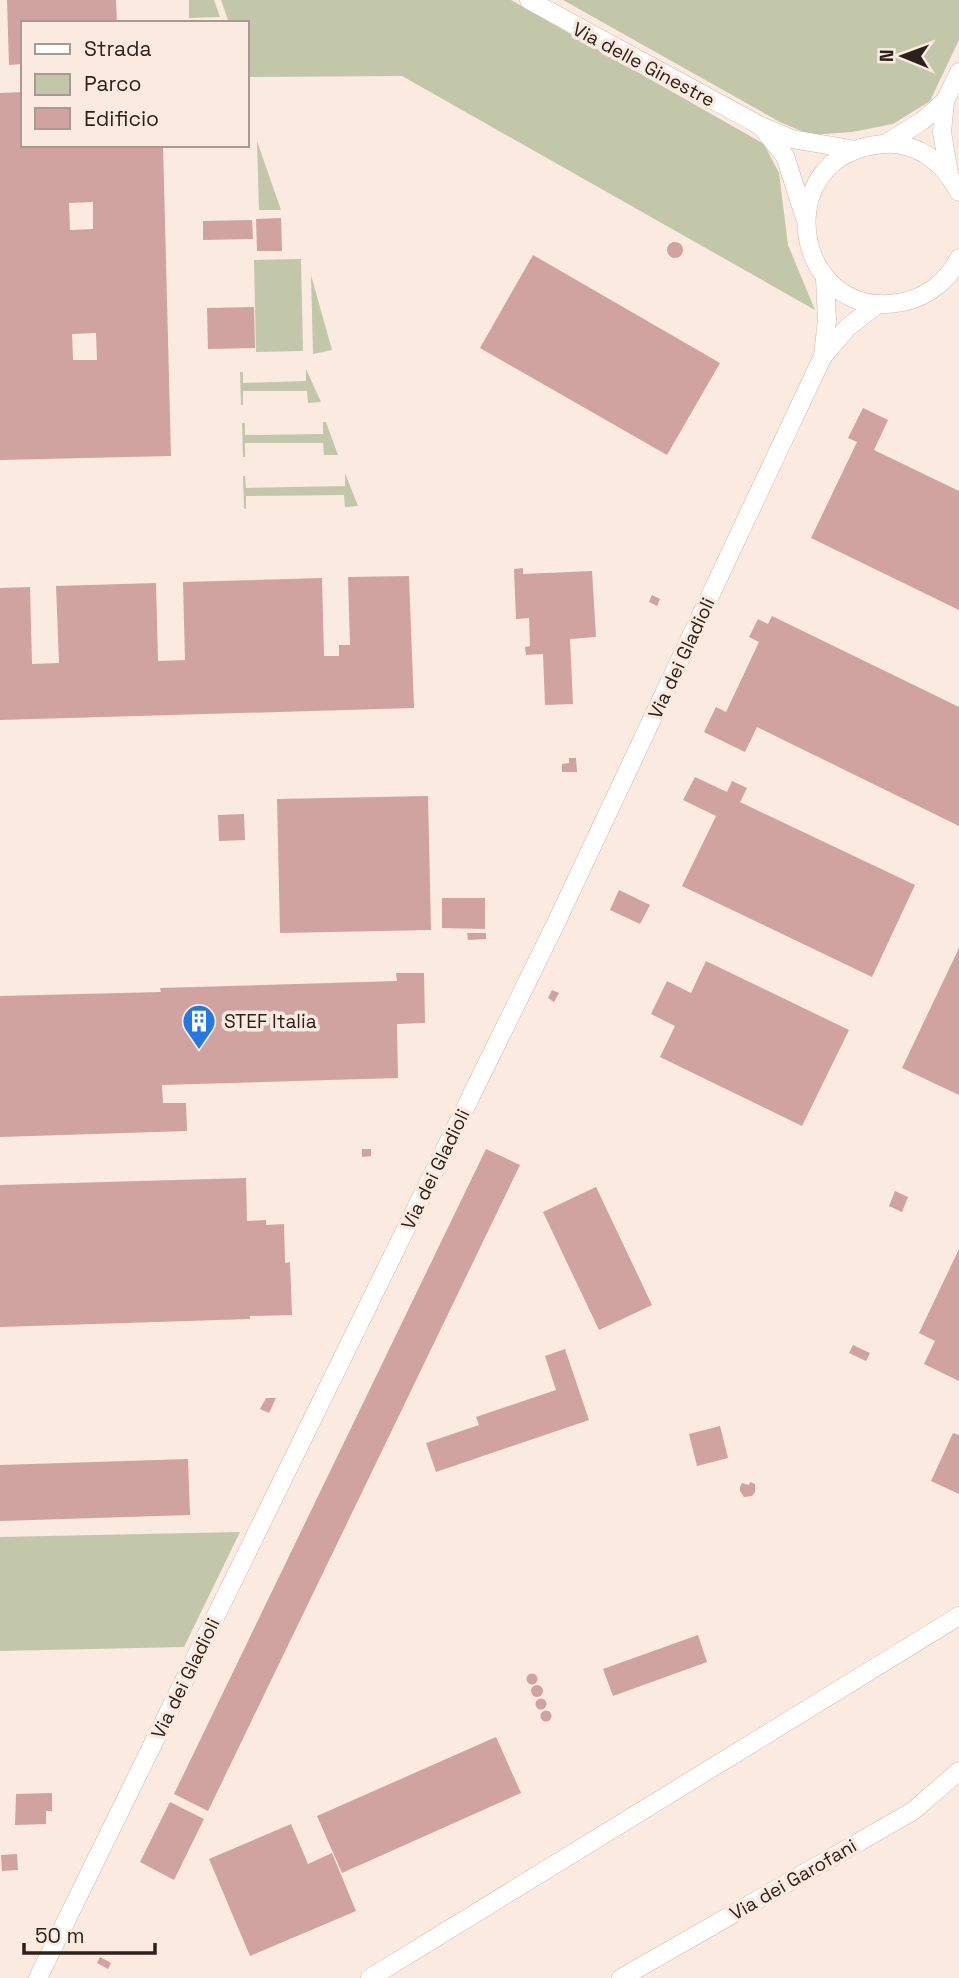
<svg xmlns="http://www.w3.org/2000/svg" width="959" height="1978" font-family="'Space Grotesk',sans-serif">
<style>
.green{fill:#c2c7aa}
.building{fill:#d0a3a1;fill-rule:evenodd}
.lines{fill:none;stroke-linecap:round;stroke-linejoin:round}
.minor-casing{stroke:#d2b7a7;stroke-width:19}
.minor{stroke:#fff;stroke-width:18}
.labels{text-anchor:middle;stroke-width:7;stroke-linejoin:round;paint-order:stroke}
.street-label{font-size:19px;fill:#2c221b;stroke:#fbeae0}
.poi-label{font-size:19px;fill:#2c221b;stroke:#fbeae0;text-anchor:start}
</style>
<rect width="100%" height="100%" fill="#fbeae0"/>
<g class="green">
<polygon points="189,0 214,0 220,17 189,18"/>
<polygon points="221,0 511,0 764,144 779,173 788,245 815,310 402,76 248,77 247,23 229,23"/>
<polygon points="563,0 959,0 959,40 930,101 893,124 852,132 811,135 780,122"/>
<polygon points="257,141 281,210 259,210"/>
<polygon points="301,259 303,351 256,352 254,260"/>
<polygon points="311,275 332,350 313,354"/>
<polygon points="306,369 321,402 308,403 307,391 243,391 243,405 241,405 240,372 243,372 243,383 306,381"/>
<polygon points="323,422 326,422 338,455 324,455 323,443 245,443 245,457 243,457 242,423 245,423 245,435 323,434"/>
<polygon points="345,473 358,506 345,507 344,495 246,496 246,509 244,509 243,476 245,476 246,488 345,486"/>
<polygon points="240,1532 184,1647 0,1651 0,1537"/>
</g>
<g class="building">
<polygon points="7,0 116,0 117,23 23,23 23,64 9,65"/>
<path d="M 23,92 L 23,145 L 163,145 L 171,456 L 0,460 L 0,93 ZM 93,202 L 93,229 L 70,230 L 69,203 ZM 96,333 L 97,360 L 73,360 L 72,334 Z"/>
<polygon points="281,218 282,251 257,251 256,219"/>
<polygon points="252,220 253,239 203,240 203,221"/>
<circle cx="675" cy="250" r="8"/>
<polygon points="533,255 720,363 667,455 480,348"/>
<polygon points="254,307 255,348 208,349 207,308"/>
<polygon points="863,408 888,420 874,450 959,491 959,610 811,538 857,442 848,438"/>
<polygon points="523,568 523,574 592,571 596,637 570,639 573,704 545,705 543,654 526,655 525,647 530,646 529,618 516,619 514,569"/>
<polygon points="409,576 414,708 0,720 0,588 30,587 32,664 59,663 56,586 156,583 158,661 185,660 183,582 322,578 324,656 339,656 339,645 350,645 348,577"/>
<polygon points="652,595 660,599 657,606 649,602"/>
<polygon points="772,616 959,707 959,826 757,727 745,752 704,732 716,707 726,712 759,642 749,637 758,619 768,624"/>
<polygon points="569,758 576,758 577,772 562,772 562,764 569,763"/>
<polygon points="695,777 727,792 732,781 747,788 740,802 915,885 872,977 682,886 716,816 683,800"/>
<polygon points="428,796 431,930 280,933 277,799"/>
<polygon points="244,814 245,840 219,841 218,815"/>
<polygon points="619,890 650,905 640,924 610,910"/>
<polygon points="442,898 485,898 485,929 442,928"/>
<polygon points="467,933 486,933 486,939 468,940"/>
<polygon points="959,948 959,1095 902,1068"/>
<polygon points="706,961 849,1030 802,1126 660,1057 675,1026 651,1014 667,981 691,993"/>
<polygon points="396,973 424,973 425,1023 397,1024 398,1078 162,1085 163,1103 186,1103 187,1131 0,1137 0,996 161,992 160,988 397,981"/>
<polygon points="552,990 559,993 554,1002 548,998"/>
<polygon points="362,1149 371,1149 371,1156 362,1157"/>
<polygon points="486,1149 520,1165 208,1811 174,1794"/>
<polygon points="246,1178 247,1221 266,1220 266,1225 284,1224 285,1263 290,1262 292,1315 250,1316 250,1319 0,1327 0,1185"/>
<polygon points="596,1187 652,1305 599,1330 543,1212"/>
<polygon points="895,1191 908,1197 902,1212 889,1206"/>
<polygon points="959,1249 959,1381 924,1364 935,1341 919,1333"/>
<polygon points="853,1345 870,1353 866,1361 849,1353"/>
<polygon points="565,1349 589,1420 436,1472 426,1443 479,1425 476,1417 556,1390 545,1356"/>
<polygon points="266,1398 276,1398 269,1413 260,1409"/>
<polygon points="720,1426 728,1458 697,1466 689,1434"/>
<polygon points="953,1433 959,1435 959,1494 931,1481"/>
<polygon points="188,1459 190,1515 0,1521 0,1465"/>
<polygon points="750,1482 755,1484 755,1492 752,1496 744,1497 740,1491 740,1487 742,1483 749,1485"/>
<polygon points="698,1635 707,1662 613,1696 603,1669"/>
<circle cx="532" cy="1679" r="5.5"/>
<circle cx="537" cy="1691" r="6"/>
<circle cx="541" cy="1704" r="5.5"/>
<circle cx="546" cy="1716" r="5.5"/>
<polygon points="496,1737 521,1793 342,1873 317,1816"/>
<polygon points="52,1793 52,1811 46,1811 46,1824 15,1825 16,1794"/>
<polygon points="170,1802 204,1819 174,1880 140,1862"/>
<polygon points="291,1824 308,1864 332,1853 356,1911 250,1956 209,1859"/>
<polygon points="17,1854 18,1870 2,1871 1,1855"/>
<polygon points="100,1957 111,1963 108,1969 97,1963"/>
</g>
<g class="lines">
<defs>
<g id="minor">
<polyline points="529,0 761,126 792,139 856,150"/>
<polyline points="763,129 785,156 805,218"/>
<polyline points="885,144 922,121 945,101"/>
<polyline points="949,174 942,132 945,101 959,72"/>
<path d="M 959,192 C 944,163 917,141 883,144 C 765,154 793,325 903,302 C 927,297 948,281 959,258"/>
<polyline points="823,356 827,320 825,278"/>
<polyline points="38,1978 556,923 823,356 848,327 878,304"/>
<polyline points="370,1978 959,1616"/>
<polyline points="621,1978 913,1811 959,1771"/>
</g>
</defs>
<use href="#minor" class="minor-casing"/>
<use href="#minor" class="minor"/>
</g>
<defs>
<symbol id="building-pin" viewBox="-11 -11 22 30"><path d="M0 17L-7.5 6A9.5 9.5 0 1 1 7.5 6Z" fill="#2577e2" stroke="#fbeae0"/><path d="M-4-6H4V6H1V3H-1V6H-4ZM-2.5-4.3h1.7v1.8h-1.7ZM.8-4.3h1.7v1.8H.8ZM-2.5-1h1.7V.8h-1.7ZM.8-1h1.7V.8H.8Z" fill="#fff"/></symbol>
</defs>
<g fill-rule="evenodd">
<use href="#building-pin" x="180" y="1002" width="38" height="52"/>
</g>
<g class="labels">
<g class="street-label">
<text transform="translate(644 64) rotate(28)" y="7">Via delle Ginestre</text>
<text transform="translate(681 658) rotate(-65)" y="7">Via dei Gladioli</text>
<text transform="translate(435 1169) rotate(-64)" y="7">Via dei Gladioli</text>
<text transform="translate(185 1678) rotate(-64)" y="7">Via dei Gladioli</text>
<text transform="translate(793 1879) rotate(-30)" y="7">Via dei Garofani</text>
</g>
<g class="poi-label">
<text x="224" y="1028">STEF Italia</text>
</g>
</g>
<rect x="21" y="21" width="228" height="126" fill="#fbeae0" stroke="#a89a91" stroke-width="2"/>
<rect x="35" y="44" width="35" height="10" fill="#ffffff" stroke="#a89a91" stroke-width="2"/>
<text x="84" y="56" font-size="21" fill="#2c221b">Strada</text>
<rect x="35" y="74" width="35" height="21" fill="#c2c7aa" stroke="#a89a91" stroke-width="2"/>
<text x="84" y="91" font-size="21" fill="#2c221b">Parco</text>
<rect x="35" y="108" width="35" height="21" fill="#d0a3a1" stroke="#a89a91" stroke-width="2"/>
<text x="84" y="126" font-size="21" fill="#2c221b">Edificio</text>
<g transform="translate(903 56) rotate(271)" stroke="#fbeae0" stroke-width="5" paint-order="stroke">
<path d="M0-5L12 26L0 18L-12 26Z" fill="#2c221b"/>
<text y="-10" font-size="19" font-weight="bold" text-anchor="middle" fill="#2c221b">N</text>
</g>
<path d="M24 1943v10h131v-10" fill="none" stroke="#2c221b" stroke-width="3.5"/>
<text x="35" y="1943" font-size="21" fill="#2c221b" stroke="#fbeae0" stroke-width="5" paint-order="stroke">50 m</text>
</svg>
